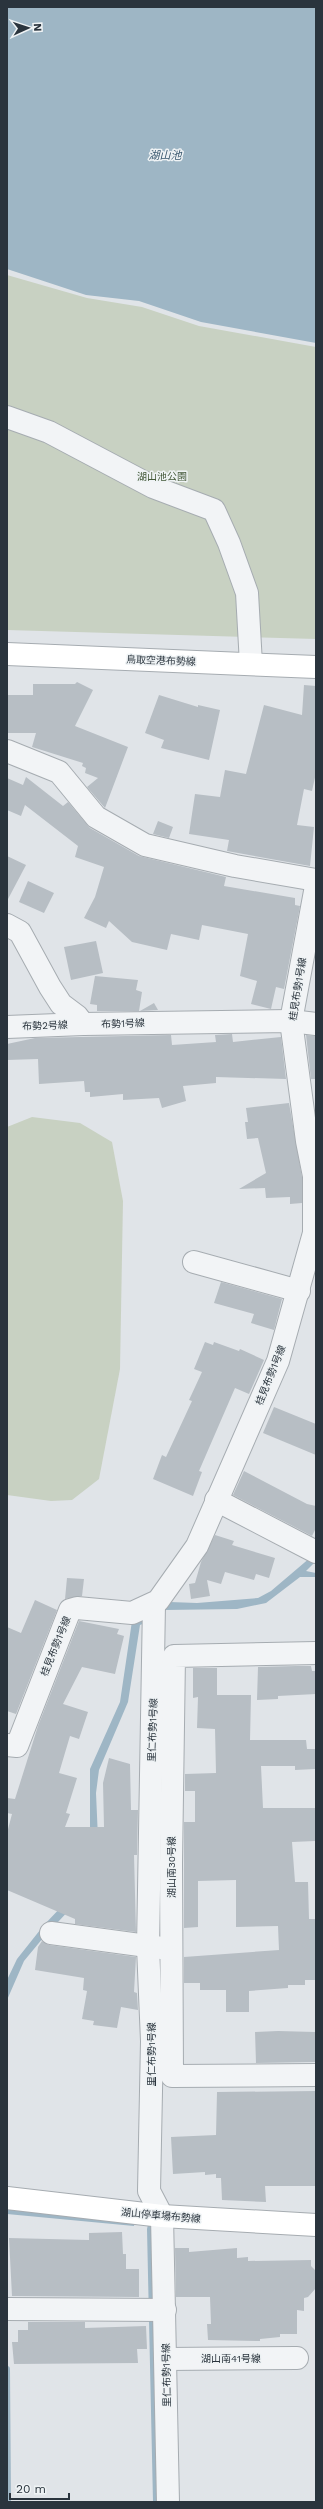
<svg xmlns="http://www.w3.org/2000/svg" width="323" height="2509" font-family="'Work Sans','Noto Sans JP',sans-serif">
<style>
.green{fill:#c8d1c2}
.water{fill:#9eb6c5}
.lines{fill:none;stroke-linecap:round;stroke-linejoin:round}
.stream{stroke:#9eb6c5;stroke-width:6}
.building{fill:#b7bec4}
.street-casing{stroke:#a6acb1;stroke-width:24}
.secondary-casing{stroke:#a6acb1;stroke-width:24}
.street{stroke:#f2f4f6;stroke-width:22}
.secondary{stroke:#fff;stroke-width:22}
.labels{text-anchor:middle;stroke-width:3;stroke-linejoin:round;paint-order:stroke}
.park-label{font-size:10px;fill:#435838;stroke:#eff3f5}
.street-label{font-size:10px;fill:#2a343d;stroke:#eff3f5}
.water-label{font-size:11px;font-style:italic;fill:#38576e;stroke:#eff3f5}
</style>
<rect width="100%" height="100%" fill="#e0e4e8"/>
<g class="green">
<polygon points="7,275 87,298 142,307 199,326 316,347 316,639 7,630"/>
<polygon points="32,1117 80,1123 112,1142 123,1201 120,1369 99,1479 72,1500 51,1501 7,1495 7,1127"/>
</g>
<g class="water">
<polygon points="7,7 316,7 316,343 201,322 139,301 86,295 7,269"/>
<polygon points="311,1557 316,1561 306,1571 316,1573 316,1577 300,1577 266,1603 237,1609 165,1610 163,1705 159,2502 153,2502 147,2229 154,2196 152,1620 140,1625 128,1702 99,1770 96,1793 99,1861 87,1891 43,1938 24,1961 7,2000 7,1980 17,1959 44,1925 82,1885 90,1836 90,1769 120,1702 132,1621 170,1602 197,1603 258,1598 271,1591"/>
<polygon points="7,2208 135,2220 134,2226 7,2214"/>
</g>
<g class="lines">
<polyline class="stream" points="7,2369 8,2502"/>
</g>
<g class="building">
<polygon points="77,682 93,690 75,726 128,747 105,808 87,787 98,778 85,773 86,768 82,766 83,763 32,747 36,733 7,733 7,695 33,695 33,684 75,684"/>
<polygon points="304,685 316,686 316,773 312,791 304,789 297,825 314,827 310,866 227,851 229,840 189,834 195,794 220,797 225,770 246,774 264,705 302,715"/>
<polygon points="159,695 198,707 198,705 220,710 209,760 161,748 164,740 145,733"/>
<polygon points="26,777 63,806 68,802 90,828 139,856 226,877 224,886 295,898 295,905 300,906 284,989 276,987 271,1009 251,1004 257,981 240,976 248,934 202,925 199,940 171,934 167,950 132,942 109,921 106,928 84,918 95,897 104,867 75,857 78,846 25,805 21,816 7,810 7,778 23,785"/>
<polygon points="158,821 173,827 169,838 153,834"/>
<polygon points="7,856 26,865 7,901"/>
<polygon points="28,881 54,893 44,913 19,902"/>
<polygon points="96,941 103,973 71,980 64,947"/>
<polygon points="95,976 138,980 136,990 142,992 139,1011 97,1011 97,1005 90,1004"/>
<polygon points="154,1003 158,1010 140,1011"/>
<polygon points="232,1034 233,1042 281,1037 286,1079 216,1077 216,1083 183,1086 186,1101 162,1108 159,1098 123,1100 123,1094 90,1097 90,1092 85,1092 84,1081 39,1084 38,1059 7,1060 7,1044 35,1038 171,1035 172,1045 216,1042 215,1035"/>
<polygon points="306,1035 316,1036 316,1079 311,1079"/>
<polygon points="289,1103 302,1177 302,1203 290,1204 290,1197 266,1198 265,1188 239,1189 266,1173 258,1138 247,1139 245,1122 248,1122 246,1108"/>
<polygon points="221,1282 282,1299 274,1330 251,1323 254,1314 214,1303"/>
<polygon points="205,1342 213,1345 214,1342 239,1351 240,1349 264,1360 249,1394 235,1388 199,1471 202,1472 193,1496 153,1479 162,1455 166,1457 192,1401 189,1400 202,1372 194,1369"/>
<polygon points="274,1407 316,1424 316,1455 263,1433"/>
<polygon points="244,1471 307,1504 316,1506 316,1528 312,1536 233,1495"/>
<polygon points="215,1535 234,1541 232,1545 275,1558 269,1578 256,1574 254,1580 225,1572 221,1584 207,1580 210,1596 191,1599 189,1584 195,1583 201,1562"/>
<polygon points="67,1578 84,1579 82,1596 65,1599"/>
<polygon points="35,1600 57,1610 16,1714 7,1711 7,1627 21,1633"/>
<polygon points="79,1621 119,1629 117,1634 124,1636 115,1674 82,1667 63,1704 88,1712 79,1739 70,1736 59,1773 77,1778 66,1813 70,1814 65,1827 104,1827 103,1783 109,1758 130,1764 131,1810 138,1810 137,1855 134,1855 136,1932 75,1924 75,1919 7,1890 7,1833 12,1814 7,1813 7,1798 15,1799 38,1726"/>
<polygon points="296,1666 311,1666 312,1671 315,1671 316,1694 278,1696 278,1699 257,1700 258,1667"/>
<polygon points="193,1668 217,1668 217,1695 251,1695 250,1740 306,1740 307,1749 315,1749 315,1769 295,1770 295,1766 261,1766 263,1808 316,1808 315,1841 292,1842 295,1882 308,1882 309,1919 316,1919 316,1980 305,1980 305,1985 288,1985 288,1988 249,1991 249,2012 226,2012 226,1990 200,1990 200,1983 184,1983 184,1957 279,1950 278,1926 236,1927 236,1880 198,1881 198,1927 184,1928 184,1822 195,1822 195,1791 185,1791 185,1774 216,1773 215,1729 197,1728 198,1697 193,1698"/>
<polygon points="42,1941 49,1945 136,1957 134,1992 137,1993 138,2010 121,2007 117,2028 93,2025 94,2021 82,2019 87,1991 83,1990 84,1978 35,1970 38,1947"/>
<polygon points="278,2031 315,2032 315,2062 256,2063 255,2032"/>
<polygon points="316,2091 316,2186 265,2186 266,2202 222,2200 221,2178 216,2178 216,2174 205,2175 205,2172 173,2174 171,2137 216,2135 217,2092"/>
<polygon points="122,2232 123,2254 126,2254 126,2269 139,2269 139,2297 12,2296 9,2238 89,2240 89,2233"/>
<polygon points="175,2248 189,2248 189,2252 237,2248 237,2258 248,2257 248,2261 311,2260 311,2266 316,2271 316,2288 308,2297 304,2298 304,2311 297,2310 297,2334 280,2334 280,2337 260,2339 260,2341 208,2340 207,2324 211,2324 210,2297 176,2297"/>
<polygon points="28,2322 85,2322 85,2328 146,2326 147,2349 137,2349 138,2363 14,2364 12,2342 18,2342 18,2330 28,2330"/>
</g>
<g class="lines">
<defs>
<g id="street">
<polyline points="7,417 49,432 153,487 214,510 229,543 247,593 251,664"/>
<polyline points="7,751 59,772 96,817 145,845 235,866 316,880"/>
<polyline points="7,925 20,932 50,987 61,1004 77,1016 83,1024 291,1021 316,1024"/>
<polyline points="7,1027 83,1024"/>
<polyline points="194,1262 299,1291"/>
<polyline points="216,1500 316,1552"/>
<polyline points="154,1604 148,1947 152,2041 149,2191 162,2216 168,2502"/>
<polyline points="316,1653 174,1656 171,1863 172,2076 316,2075"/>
<polyline points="7,1745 17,1746 70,1610 77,1608 132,1613 158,1601 197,1546 278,1361 314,1233 314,1176 307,1141 291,1021 316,886"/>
<polyline points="51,1933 162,1948"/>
<polyline points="7,2309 165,2310"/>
<polyline points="166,2359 297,2358"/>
</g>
<g id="secondary">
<polyline points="7,654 316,667"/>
<polyline points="7,2198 162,2216 316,2225"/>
</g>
</defs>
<use href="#street" class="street-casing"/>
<use href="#secondary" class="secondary-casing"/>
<use href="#street" class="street"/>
<use href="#secondary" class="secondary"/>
</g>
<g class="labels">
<g class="park-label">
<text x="162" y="480">湖山池公園</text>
</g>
<g class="street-label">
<text transform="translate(161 660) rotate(2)" y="4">鳥取空港布勢線</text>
<text transform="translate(297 989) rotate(-81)" y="4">桂見布勢1号線</text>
<text transform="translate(123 1023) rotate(-2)" y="4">布勢1号線</text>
<text transform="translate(45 1025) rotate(-2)" y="4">布勢2号線</text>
<text transform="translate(270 1375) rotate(-68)" y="4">桂見布勢1号線</text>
<text transform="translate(55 1646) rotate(-68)" y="4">桂見布勢1号線</text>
<text transform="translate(152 1730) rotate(-88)" y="4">里仁布勢1号線</text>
<text transform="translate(171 1867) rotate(-90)" y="4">湖山南30号線</text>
<text transform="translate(151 2054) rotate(-90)" y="4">里仁布勢1号線</text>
<text transform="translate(161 2215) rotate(5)" y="4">湖山停車場布勢線</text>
<text x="231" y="2362">湖山南41号線</text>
<text transform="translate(166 2375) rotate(-91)" y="4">里仁布勢1号線</text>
</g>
<g class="water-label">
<text x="165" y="159">湖山池</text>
</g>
</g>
<rect width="323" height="2509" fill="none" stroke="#2a343d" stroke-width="16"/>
<g transform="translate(28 28) rotate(87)" stroke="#eff3f5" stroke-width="3" paint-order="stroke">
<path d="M0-3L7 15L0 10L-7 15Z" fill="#2a343d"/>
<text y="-6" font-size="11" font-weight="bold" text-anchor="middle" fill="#2a343d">N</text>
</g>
<path d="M10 2493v6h59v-6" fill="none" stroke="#2a343d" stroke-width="2"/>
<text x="16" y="2493" font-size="12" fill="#2a343d" stroke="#eff3f5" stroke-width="3" paint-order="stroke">20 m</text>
</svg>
